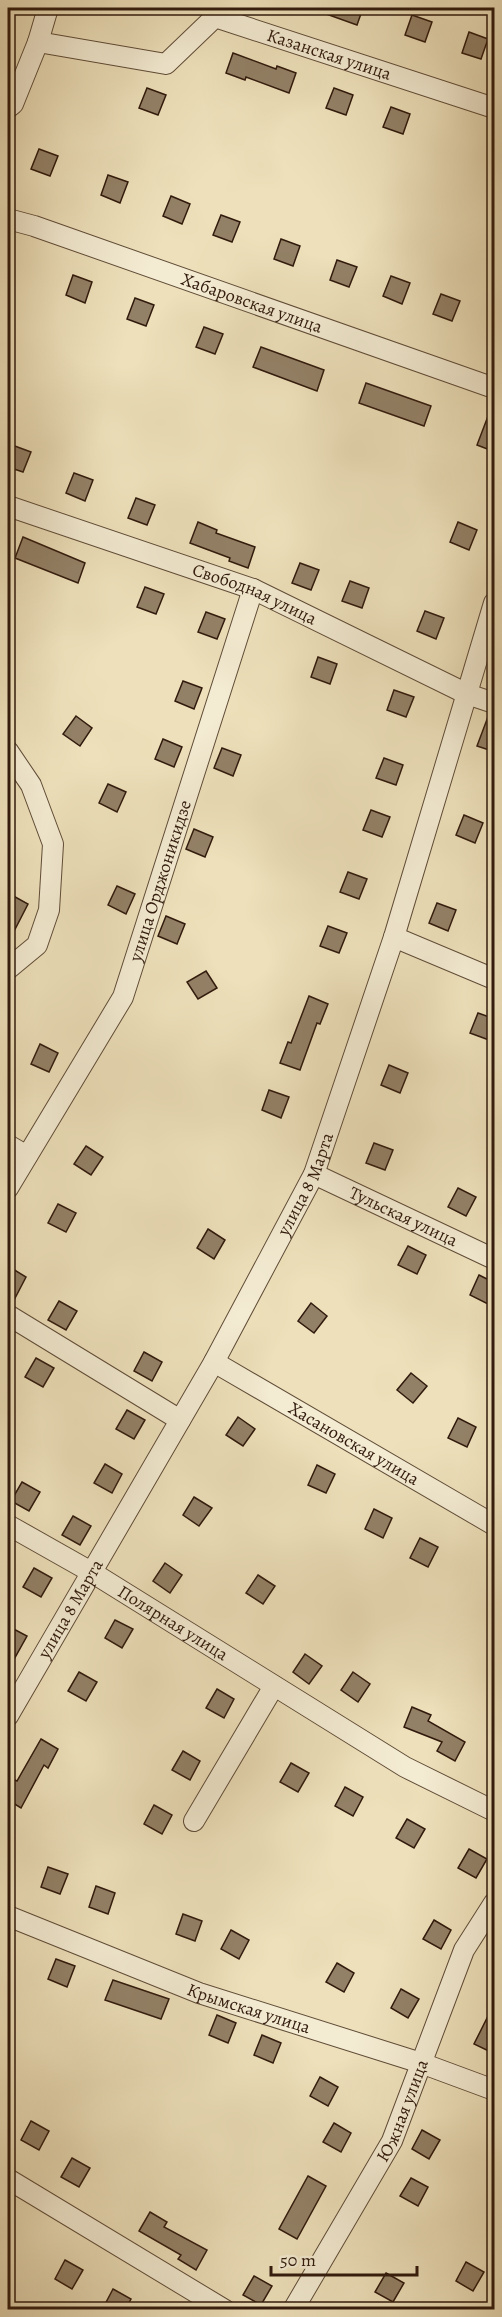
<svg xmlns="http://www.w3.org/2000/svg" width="502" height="2317" font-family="Alegreya,serif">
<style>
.building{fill:#938167;stroke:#311a0d;stroke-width:1.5}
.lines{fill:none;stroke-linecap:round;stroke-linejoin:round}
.minor-casing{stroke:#604c38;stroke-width:22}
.minor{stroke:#f3ebd2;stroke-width:20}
.labels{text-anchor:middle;stroke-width:5;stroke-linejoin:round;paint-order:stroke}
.street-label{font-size:18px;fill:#311a0d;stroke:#f3ebd2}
</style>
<rect width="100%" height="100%" fill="#ede0ba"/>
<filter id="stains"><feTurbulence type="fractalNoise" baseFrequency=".00333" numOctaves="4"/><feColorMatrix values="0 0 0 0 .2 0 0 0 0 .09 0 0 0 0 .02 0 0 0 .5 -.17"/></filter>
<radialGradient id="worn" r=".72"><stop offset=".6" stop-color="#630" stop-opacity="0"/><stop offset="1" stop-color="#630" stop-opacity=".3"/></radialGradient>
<g class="building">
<polygon points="315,8 363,8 357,25 315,10"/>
<polygon points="412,15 432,22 425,42 405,35"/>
<polygon points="469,32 488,39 481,59 462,53"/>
<polygon points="233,53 276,69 277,66 296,73 289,93 246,77 245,80 226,73"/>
<polygon points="147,88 166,95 158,115 139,108"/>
<polygon points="334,88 353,95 346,115 326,108"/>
<polygon points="391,107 410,114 403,134 383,127"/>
<polygon points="39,149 58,156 50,176 31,169"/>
<polygon points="108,175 128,182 120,203 101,195"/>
<polygon points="171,196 190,204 182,224 163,216"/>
<polygon points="221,215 240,222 232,242 213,235"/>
<polygon points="281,239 300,246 293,266 274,259"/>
<polygon points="337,260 357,267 349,287 330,280"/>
<polygon points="73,275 92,282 85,303 66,295"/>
<polygon points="391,276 410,283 402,304 383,296"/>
<polygon points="441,294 460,301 452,321 433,314"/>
<polygon points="135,298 154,305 146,326 127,319"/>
<polygon points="204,327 223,334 215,354 196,347"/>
<polygon points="261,347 324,370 317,391 253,367"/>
<polygon points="366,383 431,406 424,426 359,403"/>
<polygon points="493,403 495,403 495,452 477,445"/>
<polygon points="12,445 31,452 23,472 8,467 8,456"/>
<polygon points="74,473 93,480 85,501 66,493"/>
<polygon points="136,498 155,505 147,525 128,518"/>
<polygon points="198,522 217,530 216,533 255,547 248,568 229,561 230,558 190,543"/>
<polygon points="458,522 477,530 469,550 450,542"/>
<polygon points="23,537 85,563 78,583 15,558"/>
<polygon points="300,563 319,570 311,590 292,583"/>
<polygon points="350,581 369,588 362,608 342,601"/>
<polygon points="145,587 164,594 156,614 137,607"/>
<polygon points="425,611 444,618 436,639 417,631"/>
<polygon points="206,612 225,619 217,639 198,632"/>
<polygon points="318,657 337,664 330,684 311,677"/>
<polygon points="183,681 202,688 194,709 175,701"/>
<polygon points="394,690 414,697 406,717 387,710"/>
<polygon points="489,714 495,715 495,752 477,746"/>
<polygon points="76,716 92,728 80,746 63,734"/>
<polygon points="163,739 182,747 174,767 155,759"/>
<polygon points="222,748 241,755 233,776 214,768"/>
<polygon points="384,758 403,765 396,785 376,778"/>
<polygon points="108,784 126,792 117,812 99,803"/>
<polygon points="371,810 390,817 382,837 363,830"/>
<polygon points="464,815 483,823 475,843 456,835"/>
<polygon points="194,829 213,837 205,857 186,849"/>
<polygon points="348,872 367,879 359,899 340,892"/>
<polygon points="117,886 135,894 126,914 108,905"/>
<polygon points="8,893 28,904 8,943"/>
<polygon points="437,903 456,910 448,931 429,923"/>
<polygon points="166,916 185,924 177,944 158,936"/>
<polygon points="328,926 347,933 339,953 320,946"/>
<polygon points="206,971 217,988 198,999 187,982"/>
<polygon points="309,996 328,1004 320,1024 317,1023 300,1070 280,1063 288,1042 291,1043"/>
<polygon points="478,1013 495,1019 495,1026 489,1040 470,1033"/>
<polygon points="40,1044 58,1053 49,1072 31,1064"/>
<polygon points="389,1065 408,1073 400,1093 381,1085"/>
<polygon points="269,1090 289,1097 281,1118 262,1110"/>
<polygon points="374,1143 393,1150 385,1170 366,1163"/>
<polygon points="86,1146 103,1157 91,1175 74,1164"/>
<polygon points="458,1188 476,1197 466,1216 448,1207"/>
<polygon points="58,1204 76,1213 66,1232 48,1223"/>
<polygon points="208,1229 225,1240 214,1259 197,1248"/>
<polygon points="408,1246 426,1255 417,1274 398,1265"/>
<polygon points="8,1266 26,1277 12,1304 8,1303"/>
<polygon points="479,1275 495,1283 495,1291 488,1304 470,1295"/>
<polygon points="59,1301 77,1311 66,1330 48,1320"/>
<polygon points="311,1303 327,1316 314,1333 298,1321"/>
<polygon points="144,1352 162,1362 152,1381 134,1371"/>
<polygon points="36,1358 54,1368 43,1387 25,1377"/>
<polygon points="411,1373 427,1386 413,1403 397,1390"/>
<polygon points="127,1410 145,1420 134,1439 116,1429"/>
<polygon points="238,1417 255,1429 243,1446 226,1435"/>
<polygon points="458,1418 476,1427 467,1447 448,1438"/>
<polygon points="105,1464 122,1474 112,1493 94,1483"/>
<polygon points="317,1465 335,1474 326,1493 308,1485"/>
<polygon points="22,1482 40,1492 29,1511 11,1501"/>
<polygon points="194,1497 212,1508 199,1526 183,1515"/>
<polygon points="374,1509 392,1518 383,1538 365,1529"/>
<polygon points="73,1516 91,1526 80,1545 62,1535"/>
<polygon points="420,1538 438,1547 428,1567 410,1558"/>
<polygon points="165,1563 182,1575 170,1593 153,1581"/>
<polygon points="34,1568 52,1578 41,1597 23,1587"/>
<polygon points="258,1575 275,1586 263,1604 246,1593"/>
<polygon points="115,1620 133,1629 122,1648 105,1638"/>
<polygon points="8,1626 27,1636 8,1670"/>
<polygon points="305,1654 322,1666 309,1684 293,1672"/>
<polygon points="79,1672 97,1682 86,1701 68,1691"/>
<polygon points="353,1672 370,1684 358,1702 341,1690"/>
<polygon points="217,1689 234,1699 224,1718 206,1708"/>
<polygon points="412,1707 431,1715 428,1721 465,1742 455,1761 437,1751 442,1742 404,1727"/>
<polygon points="41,1739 58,1749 48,1768 44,1765 21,1808 8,1800 8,1789 13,1779 17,1781"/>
<polygon points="183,1751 200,1761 190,1780 172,1770"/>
<polygon points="291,1763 309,1773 298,1792 280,1782"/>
<polygon points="345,1787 363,1797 353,1816 335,1806"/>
<polygon points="154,1805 172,1815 162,1834 144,1824"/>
<polygon points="407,1819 425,1829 414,1848 396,1838"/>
<polygon points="469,1849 487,1859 476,1878 458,1868"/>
<polygon points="48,1867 68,1874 60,1894 41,1887"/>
<polygon points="96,1886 115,1893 108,1914 89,1907"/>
<polygon points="183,1914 202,1921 195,1941 176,1934"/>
<polygon points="434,1920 451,1930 441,1949 423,1939"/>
<polygon points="231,1930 249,1940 239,1959 221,1949"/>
<polygon points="56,1959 75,1966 67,1987 48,1979"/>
<polygon points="337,1963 354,1973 344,1992 326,1982"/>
<polygon points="113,1980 169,1999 161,2019 105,2000"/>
<polygon points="401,1989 419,1999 408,2018 391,2008"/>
<polygon points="495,2002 495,2054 474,2044"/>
<polygon points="217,2015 236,2023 228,2043 209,2035"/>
<polygon points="262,2035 281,2043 273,2063 254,2055"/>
<polygon points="320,2077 338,2087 328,2106 310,2096"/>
<polygon points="31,2121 49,2131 39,2150 21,2140"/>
<polygon points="334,2123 351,2133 341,2152 323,2142"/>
<polygon points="422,2130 440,2140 429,2159 412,2149"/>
<polygon points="72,2158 90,2168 79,2187 61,2177"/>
<polygon points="308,2176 326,2186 297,2239 279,2229"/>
<polygon points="411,2178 428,2187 418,2206 400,2196"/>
<polygon points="150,2212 167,2222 164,2227 207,2250 196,2270 178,2259 181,2255 139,2231"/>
<polygon points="65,2260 83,2270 72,2289 55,2279"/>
<polygon points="466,2262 484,2272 473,2291 456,2281"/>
<polygon points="386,2273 404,2283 393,2302 375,2292"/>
<polygon points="254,2276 272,2286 261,2305 243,2295"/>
<polygon points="113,2289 131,2299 125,2310 102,2310"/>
</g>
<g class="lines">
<defs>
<g id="minor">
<path id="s1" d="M 38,42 L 166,64 L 215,17 L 494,108"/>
<polyline points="8,108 13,104 38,42 48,8"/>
<path id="s2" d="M 8,219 L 34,226 L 494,388"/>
<path id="s3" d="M 8,506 L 253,589 L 467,694 L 494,703"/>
<polyline points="8,751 31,785 53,844 49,910 37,945 8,969"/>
<polyline points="394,937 494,979"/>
<polyline points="8,1145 27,1156"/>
<path id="s4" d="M 314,1174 L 494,1259"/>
<path id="s5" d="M 8,1188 L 123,997 L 253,589"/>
<polyline points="8,1315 180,1420"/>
<path id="s6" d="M 214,1362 L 494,1525"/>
<path id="s7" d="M 8,1525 L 93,1573 L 405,1767 L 494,1811"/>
<path id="s8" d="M 8,1716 L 214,1362 L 314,1174 L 394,937 L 494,603"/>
<polyline points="194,1821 274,1686"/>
<path id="s9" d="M 8,1916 L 199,1993 L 421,2063 L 494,2090"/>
<polyline points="8,2179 225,2310"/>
<path id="s10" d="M 293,2310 L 392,2141 L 464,1950 L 494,1903"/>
</g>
</defs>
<use href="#minor" class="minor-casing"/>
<use href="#minor" class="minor"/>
</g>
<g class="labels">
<g class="street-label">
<text dy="6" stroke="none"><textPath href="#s1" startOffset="318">Казанская улица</textPath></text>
<text dy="6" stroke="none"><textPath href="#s2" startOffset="258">Хабаровская улица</textPath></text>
<text dy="6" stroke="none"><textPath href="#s3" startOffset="262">Свободная улица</textPath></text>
<text dy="6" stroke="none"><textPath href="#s5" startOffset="345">улица Орджоникидзе</textPath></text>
<text dy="6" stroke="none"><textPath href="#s8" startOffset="610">улица 8 Марта</textPath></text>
<text dy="6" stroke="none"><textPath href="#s4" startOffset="99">Тульская улица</textPath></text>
<text dy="6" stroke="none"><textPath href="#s6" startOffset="162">Хасановская улица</textPath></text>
<text dy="6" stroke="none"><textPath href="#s8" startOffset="124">улица 8 Марта</textPath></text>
<text dy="6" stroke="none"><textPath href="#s7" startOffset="192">Полярная улица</textPath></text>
<text dy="6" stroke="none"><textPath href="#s9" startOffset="258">Крымская улица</textPath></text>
<text dy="6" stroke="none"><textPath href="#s10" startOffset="228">Южная улица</textPath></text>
</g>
</g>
<rect width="502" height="2317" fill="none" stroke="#ede0ba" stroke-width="30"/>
<rect x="9" y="9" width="484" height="2299" fill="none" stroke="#311a0d" stroke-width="3"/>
<rect x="15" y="15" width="472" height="2287" fill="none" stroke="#311a0d" stroke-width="1.5"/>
<path d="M271 2266v9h146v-9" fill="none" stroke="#311a0d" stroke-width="3"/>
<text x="280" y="2266" font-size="18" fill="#311a0d" stroke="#f3ebd2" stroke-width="4.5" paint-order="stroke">50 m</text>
<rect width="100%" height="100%" filter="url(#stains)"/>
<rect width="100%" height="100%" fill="url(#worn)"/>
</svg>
